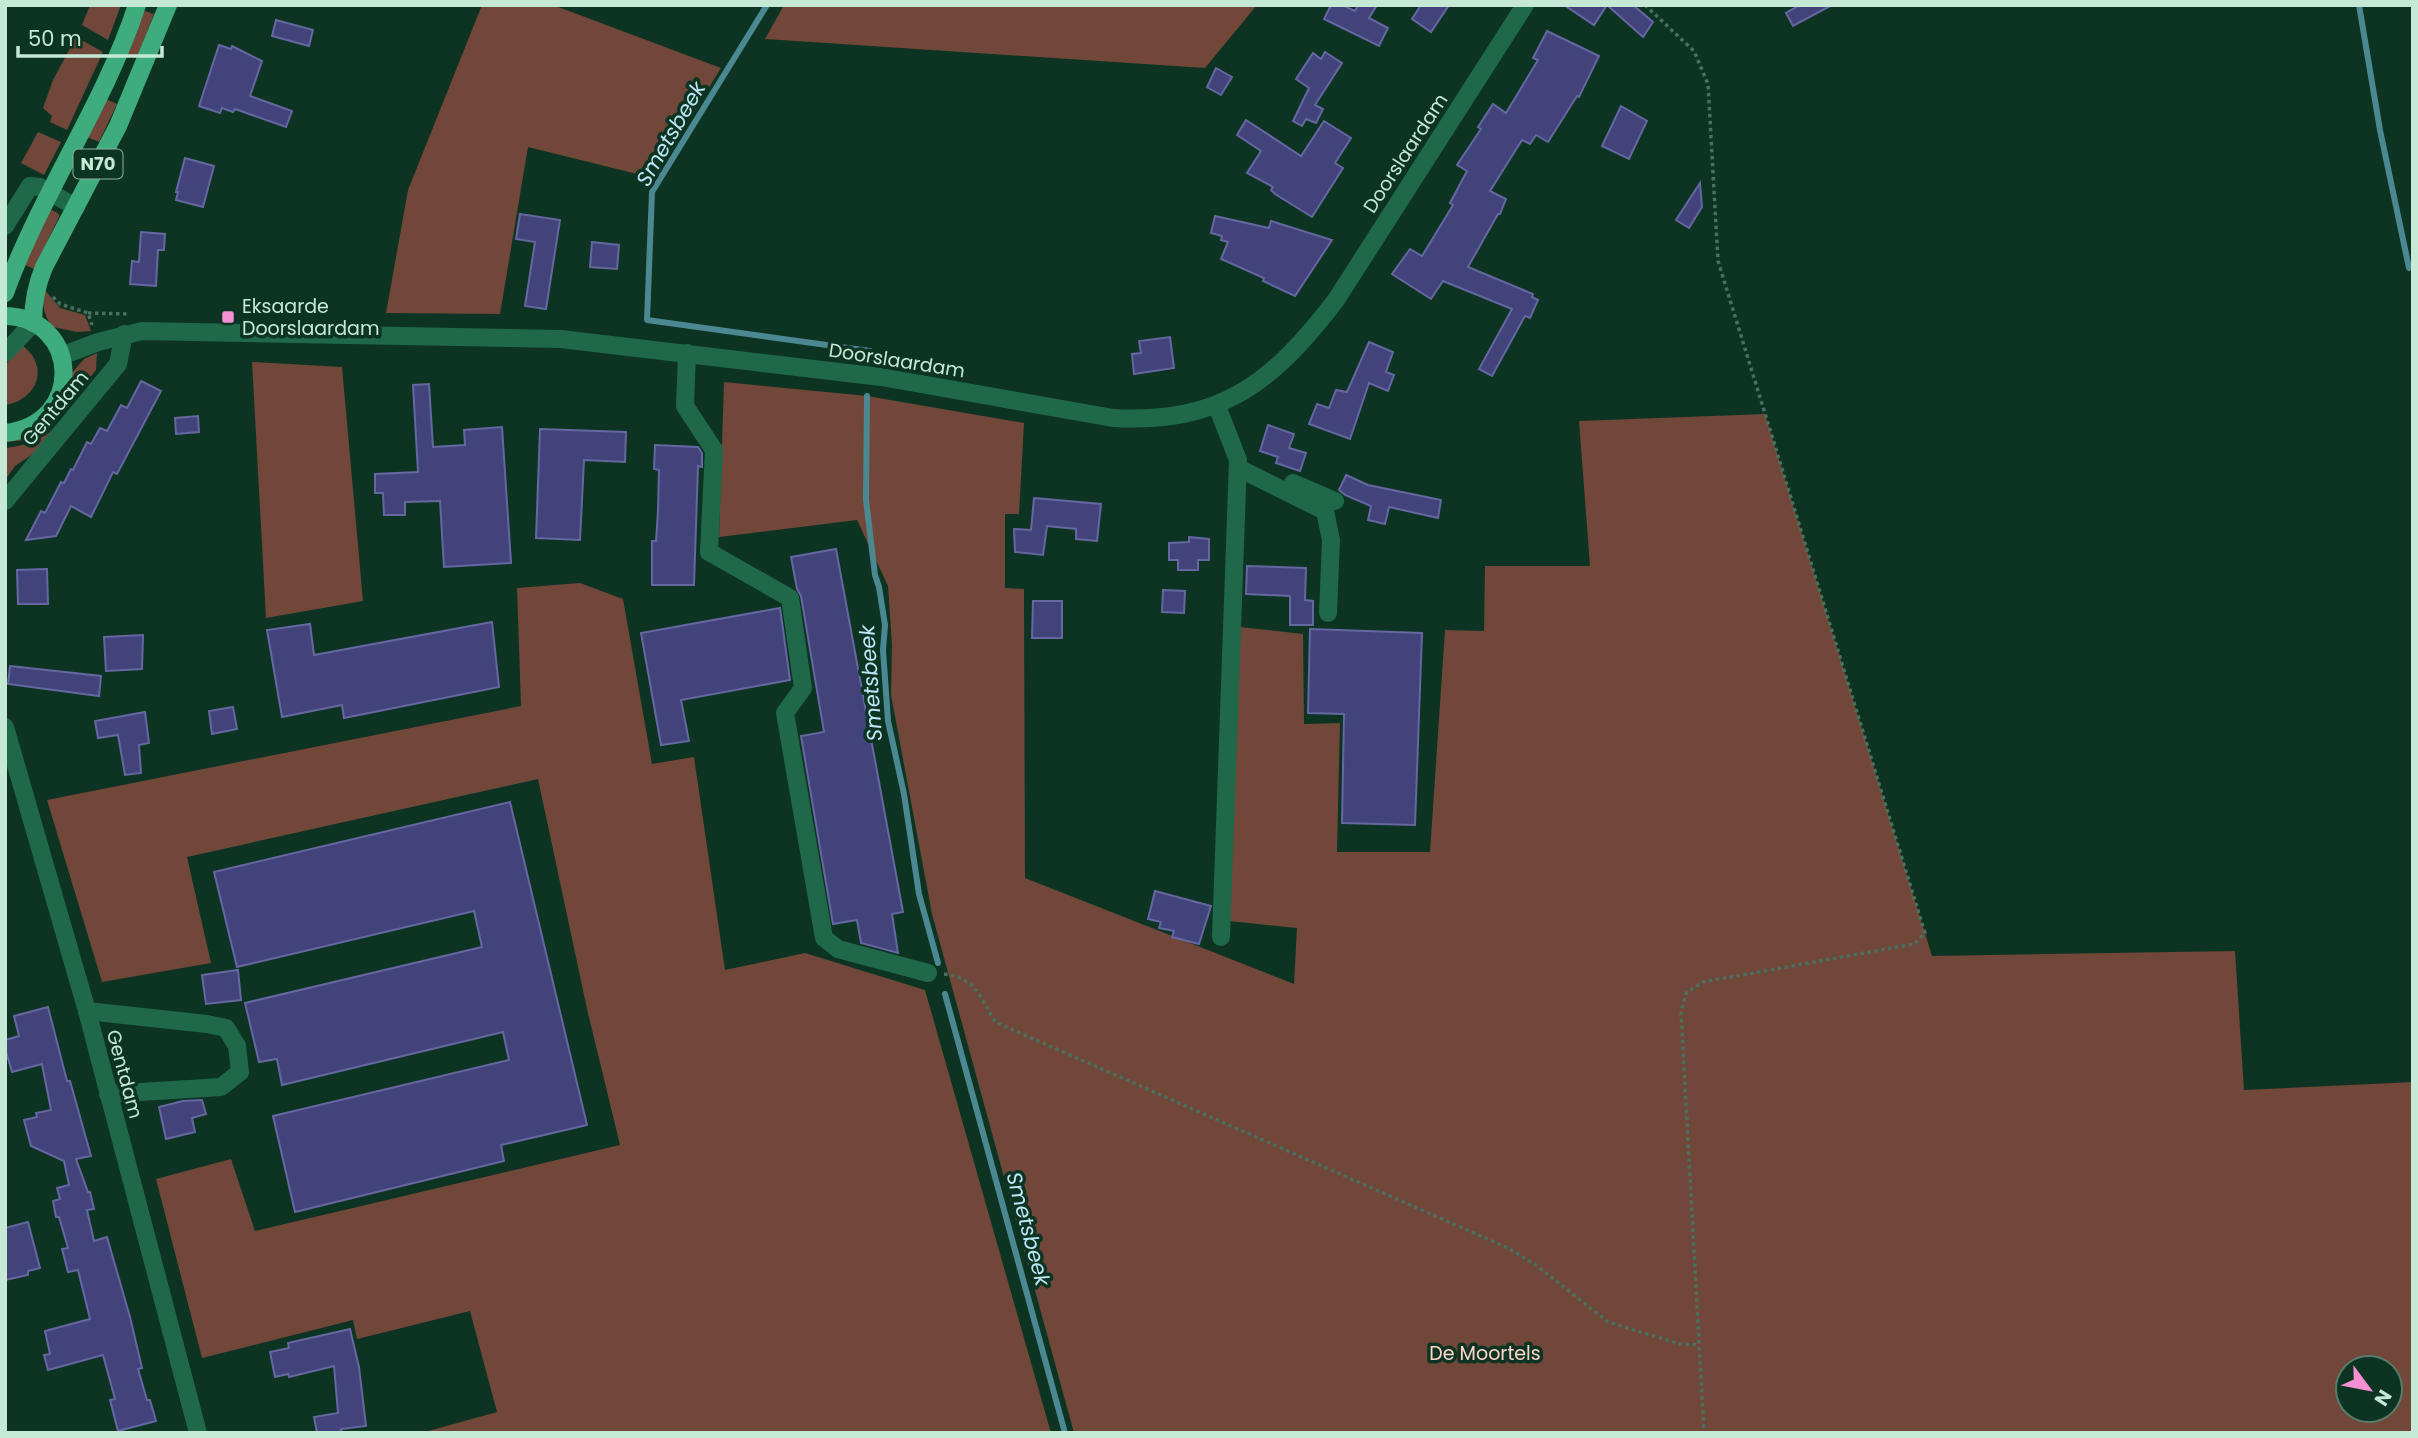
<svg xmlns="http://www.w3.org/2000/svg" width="2418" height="1438" font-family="Poppins,sans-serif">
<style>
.green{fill:#704738;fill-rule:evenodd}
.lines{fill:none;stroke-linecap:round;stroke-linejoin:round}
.stream{stroke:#4c8891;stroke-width:6}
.building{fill:#43437b;stroke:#6567a0;stroke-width:2}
.path{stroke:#4b705f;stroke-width:3.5;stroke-dasharray:3.5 3.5;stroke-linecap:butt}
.minor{stroke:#1f694a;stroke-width:18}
.major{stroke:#3eac7c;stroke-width:18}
.poi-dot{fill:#f591d2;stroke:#0d3323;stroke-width:2.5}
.labels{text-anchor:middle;stroke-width:7;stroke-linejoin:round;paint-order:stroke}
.shield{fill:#0d3323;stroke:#8eb2a0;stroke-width:2}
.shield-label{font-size:18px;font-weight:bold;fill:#c6e9d6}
.street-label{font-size:19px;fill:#c6e9d6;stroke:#0d3323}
.poi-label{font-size:19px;fill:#c6e9d6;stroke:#0d3323;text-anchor:start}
.park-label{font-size:19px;fill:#fdd5c7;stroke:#0d3323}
.water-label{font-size:21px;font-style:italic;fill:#bce7f6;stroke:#0d3323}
</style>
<rect width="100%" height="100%" fill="#0d3323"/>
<g class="green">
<polygon points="90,5 121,5 108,40 82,25"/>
<polygon points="482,5 553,5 721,68 653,178 528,147 500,314 386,313 408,190"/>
<polygon points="784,5 1257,5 1205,68 765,39"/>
<polygon points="142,10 154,14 137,58 125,54"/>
<polygon points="76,37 103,52 67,130 50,122 52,116 43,108 53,80"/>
<polygon points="106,99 117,104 99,142 87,137"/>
<polygon points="38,132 61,142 44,175 21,163"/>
<polygon points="52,210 59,214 59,217 34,269 23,264 49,211"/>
<path d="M 44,289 L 60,308 L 85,315 L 91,331 L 77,332 L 53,327 C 43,316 42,303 44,289 Z"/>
<path d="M 23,346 C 50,367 37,400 5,405 L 5,365 Z"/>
<polygon points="97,353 96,370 56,421 42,433 27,440 5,442 5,438 15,438 84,359"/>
<polygon points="252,362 342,367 363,601 266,618"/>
<path d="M 724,382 L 867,396 L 1024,423 L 1019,514 L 1005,514 L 1005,588 L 1024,589 L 1025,878 L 1294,984 L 1297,928 L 1229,921 L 1240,627 L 1303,634 L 1304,724 L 1340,723 L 1337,852 L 1430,852 L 1445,630 L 1484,631 L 1485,566 L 1590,566 L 1579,421 L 1765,414 L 1932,956 L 2235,951 L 2244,1090 L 2413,1082 L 2413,1433 L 1074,1433 L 932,914 L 891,695 L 892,645 L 888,586 L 857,520 L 719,537 ZM 2348,1368 L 2390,1368 L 2390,1410 L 2348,1410 Z"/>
<path d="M 54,429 L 36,452 L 15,466 L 5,480 L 5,448 C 25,446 38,440 54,429 Z"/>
<polygon points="580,583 623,599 652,764 694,757 725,970 805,953 925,990 1051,1433 421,1433 497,1412 470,1311 357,1339 353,1320 202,1358 156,1179 231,1159 255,1231 620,1145 587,1009 538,779 187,857 211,963 102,982 47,800 521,706 517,588"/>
</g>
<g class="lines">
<g class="stream">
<polyline points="767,5 652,192 647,320 870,351"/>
<polyline points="2359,5 2380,130 2409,268"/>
<polyline points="867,396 866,500 875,575 879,587 885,625 883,650 888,721 904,794 919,894 938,963"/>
<polyline points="945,994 1065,1433"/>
</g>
</g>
<g class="building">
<polygon points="1331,5 1342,5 1355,11 1358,5 1377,5 1369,18 1388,28 1379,46 1324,19"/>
<polygon points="1421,5 1449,5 1431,32 1412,19"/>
<polygon points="1564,5 1633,5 1653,22 1643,37 1607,5 1594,25"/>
<polygon points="1800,5 1832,5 1793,26 1786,13"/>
<polygon points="276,20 313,30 309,46 272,36"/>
<polygon points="1547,31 1599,56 1579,97 1577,96 1548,142 1536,135 1530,144 1522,140 1490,191 1506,199 1500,214 1498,214 1468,267 1533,294 1532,297 1538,300 1530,318 1525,316 1492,376 1479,369 1512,309 1443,281 1431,299 1392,274 1410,249 1422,256 1453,205 1450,203 1467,171 1457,165 1481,129 1478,127 1493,104 1506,113 1538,60 1533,58"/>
<polygon points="219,45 231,49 232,46 262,61 250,96 292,111 286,127 235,109 233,112 222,108 220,113 199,106"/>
<polygon points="1325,52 1342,63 1315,105 1323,109 1316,123 1306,119 1302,126 1293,121 1309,88 1296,79 1313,53 1321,59"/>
<polygon points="1216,68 1232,77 1221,95 1207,87"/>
<polygon points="1621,106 1647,121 1629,159 1602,146"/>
<polygon points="1246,120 1301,156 1324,121 1351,138 1335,163 1343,168 1312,217 1275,194 1271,190 1273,187 1247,173 1261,151 1237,135"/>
<polygon points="185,158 214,166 203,207 176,200 178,192 176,192"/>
<polygon points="1700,183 1702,207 1689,228 1676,220"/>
<polygon points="520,214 560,220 546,309 525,306 535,242 516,239"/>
<polygon points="1215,216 1269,228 1271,221 1332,240 1295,296 1263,281 1264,278 1221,259 1228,242 1221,240 1222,236 1211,233"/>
<polygon points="141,232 165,234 164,250 158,250 156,286 130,284 132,261 139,262"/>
<polygon points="592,242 619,245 617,269 590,267"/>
<polygon points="1170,337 1174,368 1134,374 1132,354 1141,353 1139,341"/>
<polygon points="1369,342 1393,352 1386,372 1394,375 1388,391 1369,383 1350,439 1309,424 1317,404 1329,408 1336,390 1347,392"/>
<polygon points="141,381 161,391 117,474 113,472 91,517 71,506 56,536 26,540 41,511 45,513 61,482 64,483 71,469 73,470 87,442 91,444 100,428 107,431 121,405 127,408"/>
<polygon points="429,384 433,447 465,445 464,430 502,427 511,563 444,567 440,501 405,502 405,515 384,515 383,493 375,493 375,474 418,472 413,385"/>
<polygon points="198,416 199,432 176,434 175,418"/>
<polygon points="1268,425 1294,434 1289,448 1306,453 1300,471 1276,463 1278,457 1260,451"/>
<polygon points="540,429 626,432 625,462 584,460 580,540 536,538"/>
<polygon points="655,445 698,447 702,453 702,467 698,466 694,585 652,585 652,541 656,541 658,511 659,470 654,469"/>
<polygon points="1346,475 1368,485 1441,500 1438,518 1389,507 1385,524 1368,520 1371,506 1345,495 1339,490"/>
<polygon points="1034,498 1101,504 1097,541 1076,539 1076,529 1047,526 1043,555 1015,552 1014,529 1031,530"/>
<polygon points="1189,537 1209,539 1209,560 1198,560 1198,570 1178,570 1178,560 1169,560 1169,543 1189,542"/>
<polygon points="836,549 903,912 892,914 898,953 861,943 857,920 833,924 801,736 824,732 801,596 797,589 791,557"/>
<polygon points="1247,566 1306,568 1305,600 1313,601 1313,625 1290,625 1290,596 1246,594"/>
<polygon points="47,569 48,604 18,604 17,570"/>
<polygon points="1163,590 1185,591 1184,613 1162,612"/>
<polygon points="1033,601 1062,601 1062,638 1032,638"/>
<polygon points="780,608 790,680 681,700 689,741 661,745 641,633"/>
<polygon points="492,622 499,687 344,718 342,705 282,717 267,630 310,624 314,655"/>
<polygon points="1310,629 1422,633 1415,825 1342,823 1344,714 1308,713"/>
<polygon points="143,635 142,669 106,671 104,637"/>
<polygon points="10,666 101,676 99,696 8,684"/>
<polygon points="233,707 237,729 212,734 209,711"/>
<polygon points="145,712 149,743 139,745 141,773 125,775 118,735 98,738 95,721"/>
<polygon points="510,802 587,1125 501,1145 504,1161 295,1212 273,1116 509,1060 503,1032 282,1085 277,1059 259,1062 245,1003 482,947 474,911 237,967 214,872"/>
<polygon points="1155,891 1211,906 1199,944 1172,937 1174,931 1159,928 1161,922 1148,919"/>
<polygon points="238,970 241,1000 206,1004 202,975"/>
<polygon points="48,1007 67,1081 70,1081 91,1156 76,1159 88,1192 90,1192 94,1209 87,1210 94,1241 107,1237 130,1317 142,1368 138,1369 147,1400 150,1400 156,1421 118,1431 110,1400 115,1399 103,1355 48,1370 44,1355 50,1354 45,1331 90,1319 78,1270 68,1272 62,1249 68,1248 59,1217 56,1217 53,1201 60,1199 57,1188 69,1185 64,1161 31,1146 24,1120 37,1117 36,1113 51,1110 42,1064 12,1072 5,1048 5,1040 19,1036 14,1016"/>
<polygon points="202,1100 206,1114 192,1118 195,1132 166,1139 159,1107 183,1101"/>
<polygon points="28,1222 40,1268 28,1271 28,1275 5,1280 5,1228"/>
<polygon points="350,1329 359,1367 366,1426 341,1429 342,1433 317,1433 314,1417 338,1413 334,1366 289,1377 288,1374 275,1377 270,1352 289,1348 288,1343"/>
</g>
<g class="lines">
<g class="path">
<polyline points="1645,5 1694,51 1708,84 1718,261 1925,933 1914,944 1703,982 1686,993 1681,1013 1704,1433"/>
<polyline points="53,297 60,304 88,313 92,325"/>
<polyline points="88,313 128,314"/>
<path d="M 944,974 C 975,977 981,998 995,1022 L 1508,1248 L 1536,1265 L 1608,1322 L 1680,1344 L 1699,1345"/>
</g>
<g class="minor">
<polyline points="5,226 30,186 40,187 76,207"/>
<polyline points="5,353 33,323"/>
<polyline points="687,353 685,406 714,450 709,552 790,598 803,688 785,713 824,938 838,949 928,973"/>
<path d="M 61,356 L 98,342 L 142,331 L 561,339 L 881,377 L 1113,418 C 1222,424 1273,382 1336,300 L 1525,5"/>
<polyline points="1217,406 1238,460 1221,937"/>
<polyline points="1238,468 1325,511 1331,540 1328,613"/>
<polyline points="1293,483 1335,501"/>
<polyline points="5,501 118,364 124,334"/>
<polyline points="5,727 87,1011 198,1433"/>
<polyline points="87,1011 207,1024 226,1028 237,1046 240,1072 221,1087 108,1094"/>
</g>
<g class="major">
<path d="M 5,293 C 41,193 104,106 137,5"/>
<path d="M 5,316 C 80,317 86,424 5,433"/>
<path d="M 33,323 C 33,303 36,286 44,267 L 118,126 L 168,5"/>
</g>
</g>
<rect class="poi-dot" x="221" y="310" width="14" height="14" rx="3.5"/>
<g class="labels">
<rect class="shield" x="73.5" y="149.5" width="49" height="29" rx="5"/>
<g class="shield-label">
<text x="98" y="170">N70</text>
</g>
<g class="street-label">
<text transform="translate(1405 153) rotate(-57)" y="7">Doorslaardam</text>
<text transform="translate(897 360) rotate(9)" y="7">Doorslaardam</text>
<text transform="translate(55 408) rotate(-50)" y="7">Gentdam</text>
<text transform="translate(125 1074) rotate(75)" y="7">Gentdam</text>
</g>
<g class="poi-label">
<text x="242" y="313">Eksaarde<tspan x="242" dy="22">Doorslaardam</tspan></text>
</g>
<g class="park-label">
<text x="1485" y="1360">De Moortels</text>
</g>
<g class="water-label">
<text transform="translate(671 134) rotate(-60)" y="7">Smetsbeek</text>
<text transform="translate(871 683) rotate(-94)" y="7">Smetsbeek</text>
<text transform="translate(1028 1229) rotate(75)" y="7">Smetsbeek</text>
</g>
</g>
<rect width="2418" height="1438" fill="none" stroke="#c6e9d6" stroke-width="14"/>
<g transform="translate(2369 1389) rotate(122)"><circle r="33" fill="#0d3323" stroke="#577c6b" stroke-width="2"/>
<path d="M0-5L12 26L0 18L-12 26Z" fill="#f591d2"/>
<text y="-10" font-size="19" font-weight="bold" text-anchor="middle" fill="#c6e9d6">N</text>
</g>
<path d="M18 46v10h144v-10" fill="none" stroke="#c6e9d6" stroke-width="3.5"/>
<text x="28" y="46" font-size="21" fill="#c6e9d6" stroke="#0d3323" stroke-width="5" paint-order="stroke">50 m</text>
</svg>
